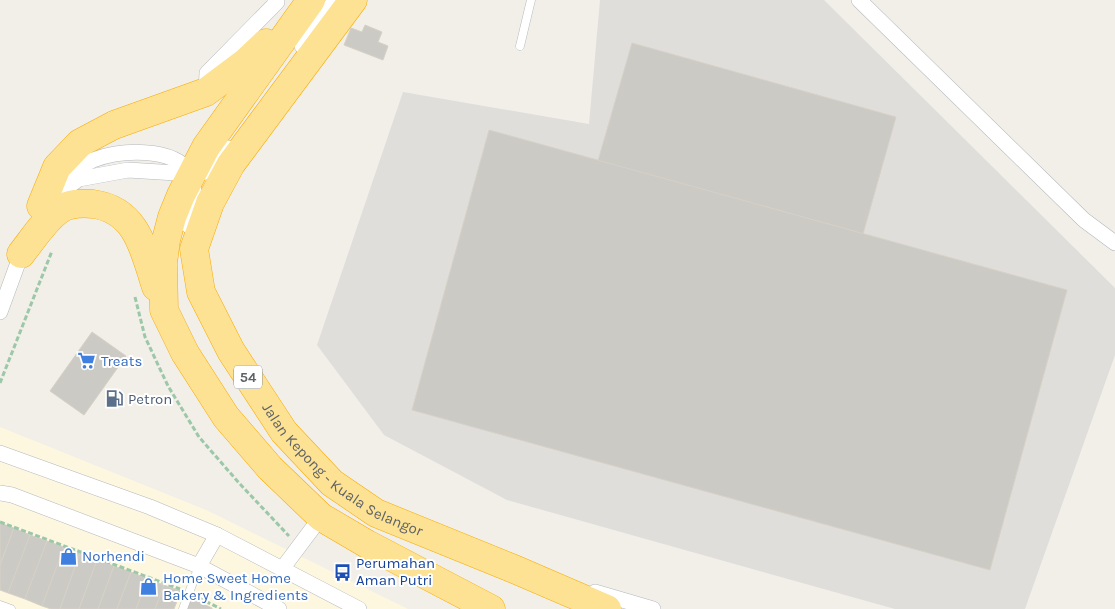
<svg xmlns="http://www.w3.org/2000/svg" width="1115" height="609" font-family="Karla,sans-serif">
<style>
.commercial{fill:#fef7e0}
.industrial{fill:#e0deda}
.building{fill:#cccac5;stroke:#d6d1c6}
.lines{fill:none;stroke-linecap:round;stroke-linejoin:round}
.lane-casing{stroke:#b5b8bc;stroke-width:9}
.street-casing{stroke:#b5b8bc;stroke-width:16}
.highway-casing{stroke:#f9ab00;stroke-width:29}
.path{stroke:#9cc7a9;stroke-width:3;stroke-dasharray:5 2.5;stroke-linecap:butt}
.lane{stroke:#fff;stroke-width:8}
.street{stroke:#fff;stroke-width:15}
.highway{stroke:#fde293;stroke-width:28}
.labels{text-anchor:middle;stroke-width:4;stroke-linejoin:round;paint-order:stroke}
.shield{fill:#fff;stroke:#8f9295;stroke-width:1}
.shield-label{font-size:14px;font-weight:bold;fill:#5f6368}
.shop-label{font-size:15px;fill:#366cbe;stroke:#fff;text-anchor:start}
.service-label{font-size:15px;fill:#4e5e75;stroke:#fff;text-anchor:start}
.street-label{font-size:15px;fill:#5f6368;stroke:#fff}
.transit-label{font-size:15px;fill:#164399;stroke:#fff;text-anchor:start}
</style>
<rect width="100%" height="100%" fill="#f1efe8"/>
<polygon class="commercial" points="0,427 206,510 408,609 0,609"/>
<polygon class="industrial" points="600,0 824,0 1115,288 1115,355 1025,609 895,609 507,500 384,435 317,345 403,92 589,124"/>
<g class="building">
<polygon points="365,25 382,32 378,42 388,46 383,60 344,45 351,28 362,32"/>
<polygon points="632,43 896,117 863,234 598,161"/>
<polygon points="489,130 1067,290 990,570 412,410"/>
<polygon points="92,332 126,356 84,415 50,391"/>
<polygon points="0,523 14,528 0,565"/>
<polygon points="14,528 30,535 8,593 0,590 0,565"/>
<polygon points="30,535 47,541 25,599 8,593"/>
<polygon points="47,541 64,547 42,606 25,599"/>
<polygon points="64,547 80,553 60,609 51,609 42,606"/>
<polygon points="80,553 97,560 79,609 60,609"/>
<polygon points="97,560 114,566 98,609 79,609"/>
<polygon points="114,566 131,572 117,609 98,609"/>
<polygon points="131,572 148,579 136,609 117,609"/>
<polygon points="148,579 164,585 155,609 136,609"/>
<polygon points="164,585 181,591 174,609 155,609"/>
<polygon points="189,597 212,608 212,609 185,609"/>
</g>
<g class="lines">
<defs>
<g id="lane">
<polyline points="520,46 531,0"/>
<polyline points="0,605 11,609"/>
<polyline points="183,609 199,566"/>
</g>
<g id="street">
<polyline points="859,0 1084,220 1115,243"/>
<polyline points="302,46 335,0"/>
<polyline points="206,92 207,73 277,2 275,0"/>
<path d="M 61,181 C 71,173 81,165 93,160 C 120,150 172,146 191,173 C 192,176 193,180 193,184 C 195,201 193,209 189,226"/>
<polyline points="48,201 79,179 128,170 192,174 206,172 229,148"/>
<polyline points="0,312 23,249"/>
<polyline points="0,453 150,507 217,535 359,609"/>
<polyline points="0,493 12,495 199,566 279,609"/>
<polyline points="199,566 217,535"/>
<polyline points="282,569 321,517"/>
<polyline points="595,592 653,609"/>
</g>
<g id="highway">
<polyline points="311,0 206,147 181,195 172,217 166,240 163,263 164,310 185,353 226,417 270,468 321,517 367,544 491,609"/>
<path id="s1" d="M 353,0 L 231,164 L 210,203 L 194,249 L 201,292 L 231,351 L 284,432 L 332,483 L 376,513 L 514,569 L 607,609"/>
<polyline points="41,206 57,167 80,143 114,125 206,92 246,62 266,43"/>
<path d="M 21,254 C 32,240 45,220 59,210 C 69,203 81,203 93,204 C 138,210 144,251 156,287"/>
</g>
</defs>
<use href="#lane" class="lane-casing"/>
<use href="#street" class="street-casing"/>
<use href="#highway" class="highway-casing"/>
<g class="path">
<polyline points="135,297 145,337 168,386 199,437 239,483 289,536"/>
<polyline points="0,383 52,251"/>
<polyline points="0,522 180,589"/>
<polyline points="199,598 221,609"/>
</g>
<use href="#lane" class="lane"/>
<use href="#street" class="street"/>
<use href="#highway" class="highway"/>
</g>
<defs>
<symbol id="supermarket-bare" viewBox="-9 -9 18 18"><path d="M-6-5.5h2.5l.6 2H6L4.5 2H-2.5L-4.4-4H-6ZM-1.5 3.2a1.3 1.3 0 1 0 .1 0ZM3 3.2a1.3 1.3 0 1 0 .1 0Z" fill="#3f7fe0" stroke="#fff" stroke-width="2.5" paint-order="stroke"/></symbol>
<symbol id="fuel-bare" viewBox="-9 -9 18 18"><path d="M-5.5-6h7V0h2V4h1.3V-2.5L3-4.5l.8-.8L6-3V5H2.5V1h-1V6h-7ZM-4.2-4.7v3.2H.2V-4.7Z" fill="#5c6f8a" stroke="#fff" stroke-width="2.5" paint-order="stroke"/></symbol>
<symbol id="shop-bare" viewBox="-9 -9 18 18"><path d="M-5-2.5h2.3a2.7 3.5 0 0 1 5.4 0H5L5.5 6h-11ZM-1.5-2.5h3a1.5 2.3 0 0 0-3 0Z" fill="#3f7fe0" stroke="#fff" stroke-width="2.5" paint-order="stroke"/></symbol>
<symbol id="bus-bare" viewBox="-9 -9 18 18"><path d="M-5-6H5V4H4V6H2V4H-2V6H-4V4H-5ZM-3.5-4V0h7V-4ZM-3.5 1.2v1.5H-2V1.2ZM2 1.2v1.5H3.5V1.2Z" fill="#1a4fb4" stroke="#fff" stroke-width="2.5" paint-order="stroke"/></symbol>
</defs>
<g fill-rule="evenodd">
<use href="#supermarket-bare" x="74" y="348" width="25" height="25"/>
<use href="#fuel-bare" x="102" y="386" width="25" height="25"/>
<use href="#shop-bare" x="56" y="544" width="25" height="25"/>
<use href="#bus-bare" x="330" y="560" width="25" height="25"/>
<use href="#shop-bare" x="136" y="574" width="25" height="25"/>
</g>
<g class="labels">
<rect class="shield" x="234" y="365.5" width="28" height="23" rx="4"/>
<g class="shield-label">
<text x="248" y="382">54</text>
</g>
<g class="shop-label">
<text x="101" y="366">Treats</text>
<text x="82" y="561">Norhendi</text>
<text x="163" y="583">Home Sweet Home<tspan x="163" dy="17">Bakery &amp; Ingredients</tspan></text>
</g>
<g class="service-label">
<text x="128" y="404">Petron</text>
</g>
<g class="street-label">
<text dy="5" stroke="none"><textPath href="#s1" startOffset="574">Jalan Kepong - Kuala Selangor</textPath></text>
</g>
<g class="transit-label">
<text x="356" y="568">Perumahan<tspan x="356" dy="17">Aman Putri</tspan></text>
</g>
</g>
</svg>
